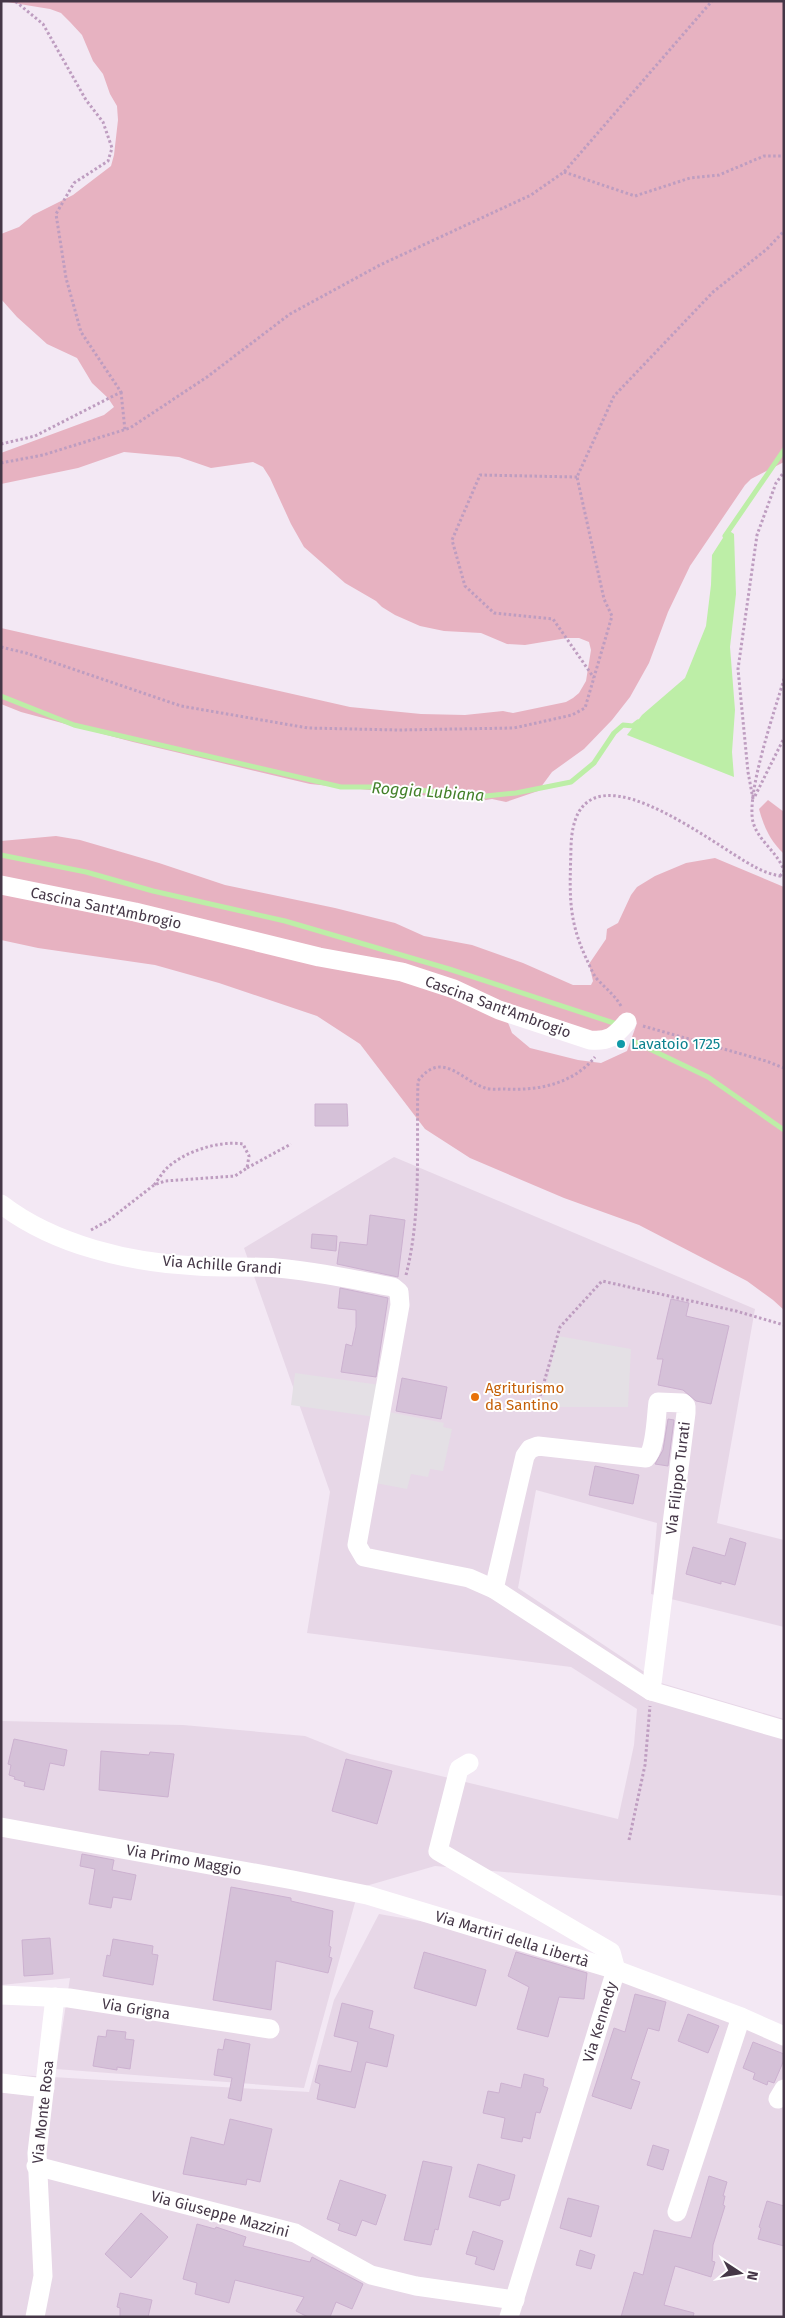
<svg xmlns="http://www.w3.org/2000/svg" width="785" height="2318" font-family="'Fira Sans',sans-serif">
<style>
.residential{fill:#e7d7e7}
.green{fill:#e7b2c1;fill-rule:evenodd}
.parking{fill:#e4e0e5}
.water{fill:#bdeea7}
.lines{fill:none;stroke-linecap:round;stroke-linejoin:round}
.stream{stroke:#bdeea7;stroke-width:5}
.building{fill:#d5c1d8;stroke:#ccb1d0}
.path{stroke:#be9dc0;stroke-width:3;stroke-dasharray:2.5 2.5;stroke-linecap:butt}
.minor{stroke:#fff;stroke-width:19}
.culture-dot{fill:#0f9aa8;stroke:#fff;stroke-width:2}
.food-dot{fill:#e8710a;stroke:#fff;stroke-width:2}
.labels{text-anchor:middle;stroke-width:4;stroke-linejoin:round;paint-order:stroke}
.street-label{font-size:15px;fill:#453747;stroke:#fff}
.culture-label{font-size:15px;fill:#0d838f;stroke:#fff;text-anchor:start}
.food-label{font-size:15px;fill:#c56008;stroke:#fff;text-anchor:start}
.water-label{font-size:16px;font-style:italic;fill:#438029;stroke:#fff}
</style>
<rect width="100%" height="100%" fill="#f3e8f4"/>
<g class="residential">
<polygon points="394,1157 755,1309 717,1523 784,1540 784,1627 651,1594 657,1523 536,1490 518,1588 661,1683 784,1719 784,1896 435,1866 359,1888 304,2088 56,2069 70,1978 1,1985 1,1721 183,1725 305,1736 350,1754 618,1819 634,1745 637,1709 571,1667 307,1633 330,1492 244,1248"/>
<polygon points="379,1914 496,1934 600,1967 784,2044 784,2317 1,2317 1,2074 309,2092 334,2000"/>
</g>
<g class="green">
<polygon points="1,1 784,1 784,462 751,479 745,485 690,566 668,612 649,663 630,697 612,720 584,749 552,772 538,791 506,802 492,799 480,801 310,784 133,742 21,712 1,704 1,628 350,707 421,714 465,715 503,711 513,713 566,702 573,698 579,693 586,681 591,650 589,642 579,638 567,638 525,645 507,644 481,633 444,631 420,626 395,615 382,607 376,601 345,583 304,547 291,524 270,478 263,467 253,462 211,468 179,457 124,452 78,468 1,484 1,453 104,415 114,407 108,398 92,383 77,358 47,344 17,317 1,299 1,234 19,227 33,215 73,195 111,166 114,155 118,120 117,106 110,94 103,74 93,61 82,35 70,22 61,13 50,9"/>
<path d="M 768,800 L 784,812 L 784,854 C 770,841 764,827 759,809 Z"/>
<path d="M 56,836 L 80,840 L 159,863 L 225,885 L 335,908 L 395,923 L 424,936 L 472,945 L 523,963 L 573,985 L 591,985 L 593,981 L 589,964 L 606,939 L 607,929 L 618,923 L 631,895 L 637,887 L 655,876 L 686,863 L 715,858 L 784,887 L 784,1310 L 773,1300 L 747,1281 L 639,1225 L 564,1198 L 470,1158 L 425,1129 L 360,1044 L 317,1016 L 219,983 L 155,965 L 38,948 L 1,940 L 1,841 ZM 627,1014 L 637,1023 L 627,1051 L 601,1063 L 578,1060 L 530,1048 L 512,1033 L 507,1020 L 601,1035 Z"/>
</g>
<g class="parking">
<polygon points="558,1336 631,1349 628,1407 541,1407"/>
<polygon points="295,1373 380,1385 375,1417 291,1405"/>
<polygon points="389,1412 444,1423 443,1427 452,1429 443,1471 430,1469 428,1477 411,1474 407,1489 375,1483"/>
</g>
<polygon class="water" points="728,530 734,534 736,594 730,647 735,710 732,752 734,777 627,735 642,715 685,678 706,626 711,585 712,555"/>
<g class="lines">
<g class="stream">
<polyline points="725,536 784,450"/>
<polyline points="1,696 74,725 341,787 383,787 486,796 516,793 571,782 594,763 614,733 623,725 633,726 638,722"/>
<polyline points="1,855 86,872 153,891 285,921 449,969 617,1024"/>
<polyline points="633,1041 708,1077 784,1130"/>
</g>
</g>
<g class="building">
<polygon points="315,1104 347,1104 348,1126 315,1126"/>
<polygon points="370,1215 405,1220 398,1277 337,1264 340,1242 367,1245"/>
<polygon points="312,1234 337,1236 336,1251 311,1248"/>
<polygon points="340,1288 388,1298 376,1377 341,1372 346,1344 352,1346 356,1327 356,1310 338,1308"/>
<polygon points="671,1299 689,1303 686,1316 729,1326 711,1404 696,1401 683,1390 658,1385 663,1359 657,1359"/>
<polygon points="402,1378 447,1387 441,1419 396,1411"/>
<polygon points="668,1419 674,1420 668,1466 655,1464 663,1450"/>
<polygon points="595,1466 639,1475 633,1504 589,1495"/>
<polygon points="730,1538 746,1543 735,1585 721,1581 721,1584 686,1574 693,1547 725,1556"/>
<polygon points="14,1739 67,1750 64,1766 50,1763 44,1790 24,1786 25,1782 14,1779 15,1777 9,1775 11,1765 8,1764"/>
<polygon points="101,1751 149,1755 150,1752 174,1754 168,1797 99,1790"/>
<polygon points="346,1759 392,1771 377,1824 332,1811"/>
<polygon points="82,1854 114,1860 112,1870 136,1875 131,1900 113,1897 111,1908 89,1904 95,1869 80,1866"/>
<polygon points="231,1887 291,1898 291,1901 333,1911 329,1946 331,1947 329,1957 332,1958 328,1973 276,1961 271,2010 213,2000"/>
<polygon points="50,1938 53,1974 24,1976 22,1940"/>
<polygon points="113,1939 153,1946 152,1954 158,1955 153,1985 103,1976 107,1955 110,1956"/>
<polygon points="424,1952 486,1970 476,2006 414,1988"/>
<polygon points="516,1952 587,1973 584,1999 559,1997 548,2037 517,2029 529,1987 508,1976"/>
<polygon points="635,1994 666,2002 659,2031 648,2028 631,2079 640,2082 631,2109 592,2096 614,2028 625,2032"/>
<polygon points="342,2003 373,2011 369,2028 394,2035 387,2067 366,2062 355,2108 317,2099 320,2084 315,2082 319,2065 351,2072 358,2042 334,2036"/>
<polygon points="688,2014 719,2026 708,2053 678,2041"/>
<polygon points="107,2030 126,2032 125,2039 134,2040 130,2069 117,2067 117,2070 93,2066 98,2036 106,2037"/>
<polygon points="225,2039 250,2044 241,2101 228,2098 232,2078 214,2075 218,2049 223,2050"/>
<polygon points="753,2042 784,2054 784,2060 774,2083 768,2081 767,2085 753,2079 755,2073 743,2068"/>
<polygon points="524,2074 544,2079 543,2086 548,2088 540,2113 536,2112 530,2139 523,2137 522,2142 501,2138 505,2118 483,2113 488,2091 499,2093 501,2083 521,2088"/>
<polygon points="230,2119 272,2129 260,2182 247,2179 246,2185 183,2174 191,2137 224,2145"/>
<polygon points="653,2145 669,2150 663,2170 647,2165"/>
<polygon points="423,2161 452,2167 438,2230 435,2229 431,2245 404,2240"/>
<polygon points="478,2164 515,2175 509,2199 501,2201 500,2206 469,2197"/>
<polygon points="709,2176 727,2182 723,2196 725,2196 723,2205 725,2206 713,2245 712,2261 715,2262 711,2277 675,2266 664,2305 694,2313 693,2317 621,2317 634,2272 643,2275 654,2230 691,2238"/>
<polygon points="340,2180 386,2195 376,2225 362,2220 356,2236 338,2230 340,2224 327,2219"/>
<polygon points="568,2198 599,2206 591,2237 560,2228"/>
<polygon points="767,2201 784,2206 784,2246 758,2239 761,2228 759,2227"/>
<polygon points="141,2213 168,2237 131,2278 105,2254"/>
<polygon points="197,2224 215,2229 216,2227 246,2237 243,2246 310,2262 312,2257 363,2284 352,2309 336,2302 330,2317 308,2317 296,2311 304,2297 235,2280 229,2303 195,2294 197,2283 183,2279"/>
<polygon points="473,2231 503,2241 494,2270 475,2264 477,2257 466,2254"/>
<polygon points="580,2250 595,2255 591,2269 576,2265"/>
<polygon points="120,2293 152,2300 148,2317 120,2317 120,2308 117,2307"/>
</g>
<g class="lines">
<g class="path">
<polyline points="564,172 635,196 690,178 719,175 764,156 784,156"/>
<polyline points="121,392 125,430"/>
<polyline points="1,444 35,436 121,392 81,332 66,278 56,214 74,183 108,161 112,148 103,122 86,100 43,24 15,1"/>
<polyline points="1,463 43,455 130,428 207,377 290,314 380,265 531,195 564,172 712,1"/>
<polyline points="577,477 480,475 452,540 465,586 494,613 553,619 594,678"/>
<polyline points="1,647 26,653 181,706 308,728 398,730 514,728 572,715 585,708 612,616 604,599 577,477 614,396 713,292 767,249 784,231"/>
<polyline points="755,796 784,738"/>
<polyline points="753,799 748,772 738,669 757,535 776,483 784,472"/>
<path d="M 780,876 L 784,871 C 778,852 758,841 753,822 C 746,793 775,710 784,679"/>
<path d="M 621,1006 C 614,994 605,988 596,978 C 592,972 589,964 586,958 C 567,917 570,891 571,847 C 574,731 711,844 755,867 C 764,872 774,875 784,877"/>
<polyline points="643,1026 766,1061 784,1068"/>
<polyline points="247,1168 291,1144"/>
<path d="M 91,1230 L 109,1220 L 154,1185 L 165,1181 L 235,1176 L 247,1168 L 249,1156 L 243,1144 C 219,1140 183,1152 166,1169 C 162,1173 158,1180 154,1185"/>
<path d="M 406,1275 C 422,1212 416,1146 418,1081 C 442,1049 462,1081 485,1088 C 490,1090 499,1089 504,1089 C 538,1091 573,1084 595,1057"/>
<polyline points="536,1410 560,1327 602,1281 736,1311 784,1325"/>
<polyline points="629,1840 645,1765 650,1706"/>
</g>
<g class="minor">
<path d="M 1,885 L 135,912 L 319,957 L 402,972 L 454,989 L 499,1010 L 590,1040 C 609,1042 615,1036 627,1022"/>
<path d="M 1,1204 C 54,1245 131,1263 197,1266 C 224,1268 250,1266 277,1268 C 315,1271 355,1280 393,1287 L 399,1292 L 400,1305 L 357,1545 L 364,1557 L 469,1578 L 494,1589 L 651,1691 L 784,1730"/>
<path d="M 494,1589 L 525,1456 L 530,1449 L 538,1446 L 646,1458 C 656,1450 656,1415 658,1402 L 683,1403 L 686,1406 L 686,1413 L 651,1691"/>
<polyline points="469,1763 459,1769 438,1851 611,1952 616,1970 509,2317"/>
<polyline points="1,1827 293,1880 367,1895 616,1970 741,2017 784,2036"/>
<polyline points="1,1995 69,1998 270,2029"/>
<polyline points="1,2083 45,2088"/>
<polyline points="778,2099 784,2089"/>
<polyline points="36,2166 295,2233 371,2275 416,2286 515,2300"/>
<polyline points="677,2212 741,2017"/>
<polyline points="35,2317 43,2276 37,2153 55,1997"/>
</g>
</g>
<circle class="culture-dot" cx="621" cy="1044" r="5"/>
<circle class="food-dot" cx="475" cy="1397" r="5"/>
<g class="labels">
<g class="street-label">
<text transform="translate(106 908) rotate(12)" y="5">Cascina Sant'Ambrogio</text>
<text transform="translate(498 1007) rotate(20)" y="5">Cascina Sant'Ambrogio</text>
<text transform="translate(222 1265) rotate(4)" y="5">Via Achille Grandi</text>
<text transform="translate(678 1478) rotate(-83)" y="5">Via Filippo Turati</text>
<text transform="translate(184 1860) rotate(10)" y="5">Via Primo Maggio</text>
<text transform="translate(512 1939) rotate(17)" y="5">Via Martiri della Libertà</text>
<text transform="translate(136 2009) rotate(9)" y="5">Via Grigna</text>
<text transform="translate(600 2022) rotate(-73)" y="5">Via Kennedy</text>
<text transform="translate(43 2112) rotate(-84)" y="5">Via Monte Rosa</text>
<text transform="translate(220 2214) rotate(15)" y="5">Via Giuseppe Mazzini</text>
</g>
<g class="culture-label">
<text x="631" y="1049">Lavatoio 1725</text>
</g>
<g class="food-label">
<text x="485" y="1393">Agriturismo<tspan x="485" dy="17">da Santino</tspan></text>
</g>
<g class="water-label">
<text transform="translate(428 791) rotate(4)" y="6">Roggia Lubiana</text>
</g>
</g>
<rect width="785" height="2318" fill="none" stroke="#453747" stroke-width="5"/>
<g transform="translate(740 2273) rotate(102)" stroke="#ffffff" stroke-width="4" paint-order="stroke">
<path d="M0-4L9 19L0 12L-9 19Z" fill="#453747"/>
<text y="-8" font-size="14" font-weight="bold" text-anchor="middle" fill="#453747">N</text>
</g>
</svg>
